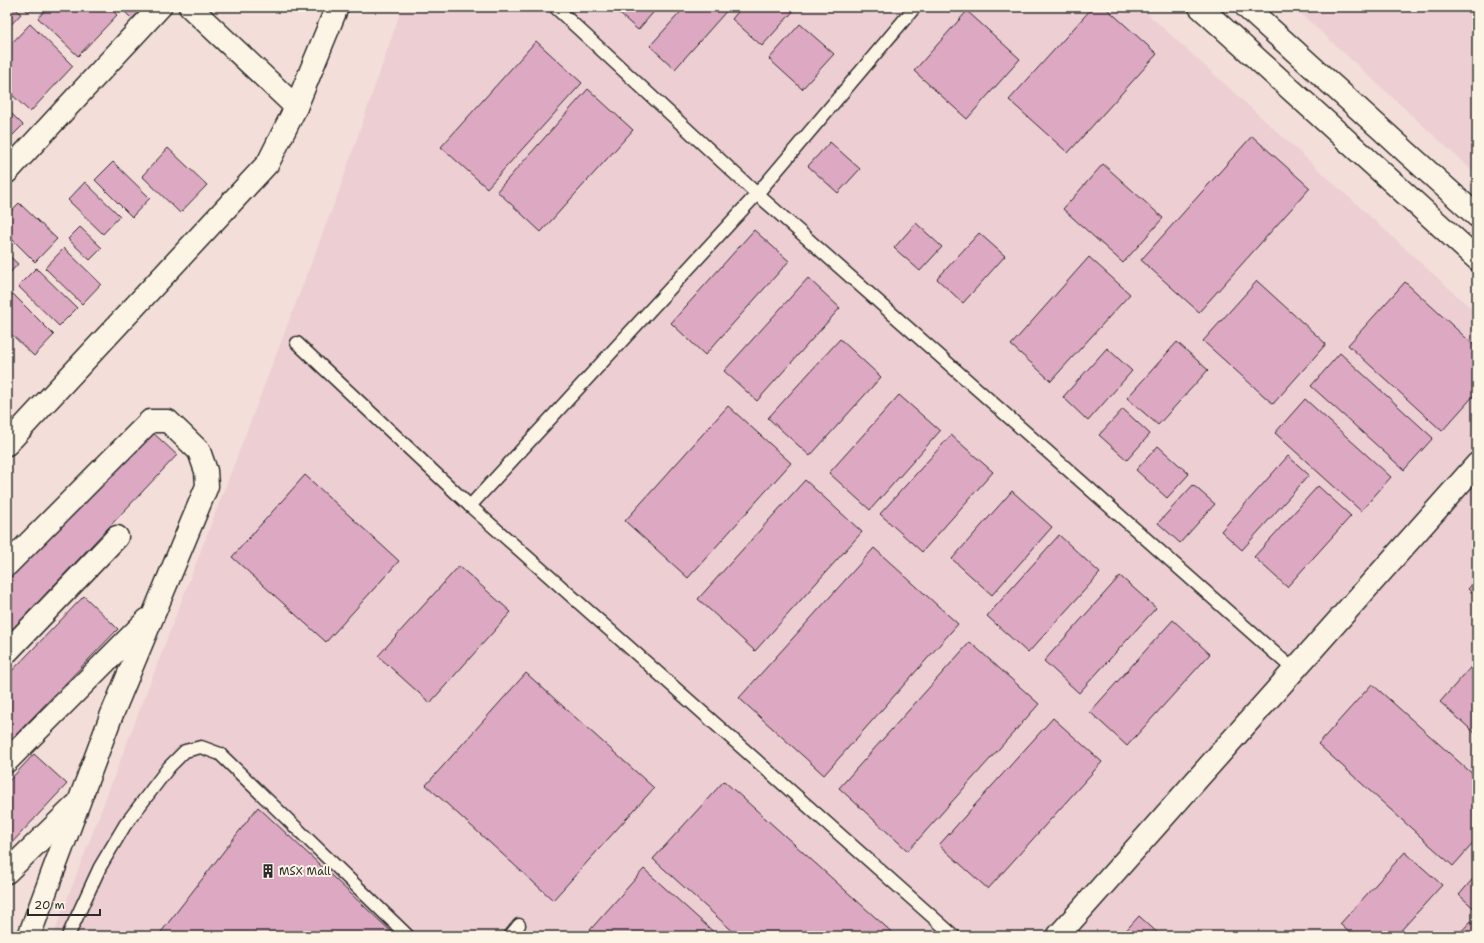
<svg xmlns="http://www.w3.org/2000/svg" width="1484" height="943" font-family="'Shantell Sans',sans-serif">
<style>
.built{fill:#ecced3}
.building{fill:#dda8c2;stroke:#2b2b2b}
.lines{fill:none;stroke-linecap:round;stroke-linejoin:round}
.lane-casing{stroke:#2b2b2b;stroke-width:15}
.street-casing{stroke:#2b2b2b;stroke-width:25}
.secondary-casing{stroke:#2b2b2b;stroke-width:25}
.lane{stroke:#fcf5e5;stroke-width:12}
.street{stroke:#fcf5e5;stroke-width:22}
.secondary{stroke:#fcf5e5;stroke-width:22}
.labels{text-anchor:middle;stroke-width:4;stroke-linejoin:round;paint-order:stroke}
.poi-label{font-size:11px;fill:#2b2b2b;stroke:#fcf5e5;text-anchor:start}
</style>
<rect width="100%" height="100%" fill="#f3deda"/>
<filter id="ink" filterUnits="userSpaceOnUse"><feTurbulence type="fractalNoise" baseFrequency=".025" numOctaves="2"/><feDisplacementMap in="SourceGraphic" scale="8" xChannelSelector="R" yChannelSelector="G"/><feConvolveMatrix kernelMatrix="1 2 1 2 8 2 1 2 1" color-interpolation-filters="sRGB"/></filter>
<g filter="url(#ink)">
<g class="built">
<polygon points="402,7 1140,7 1477,314 1477,936 53,936 339,191"/>
<polygon points="1294,7 1477,7 1477,175"/>
</g>
<g class="building">
<polygon points="7,7 14,7 21,14 7,29"/>
<polygon points="23,7 33,7 28,12"/>
<polygon points="48,7 109,7 117,15 78,56 38,18"/>
<polygon points="120,7 144,7 132,19"/>
<polygon points="612,7 658,7 638,30"/>
<polygon points="685,7 730,7 675,69 650,46"/>
<polygon points="742,7 797,7 762,46 732,19"/>
<polygon points="1093,7 1105,7 1157,54 1068,153 1009,100"/>
<polygon points="967,11 1020,59 967,119 914,71"/>
<polygon points="30,24 73,66 30,112 7,90 7,48"/>
<polygon points="800,24 834,54 802,89 769,59"/>
<polygon points="536,41 582,83 487,188 441,147"/>
<polygon points="588,89 633,130 541,232 497,191"/>
<polygon points="7,109 23,125 7,141"/>
<polygon points="1252,136 1310,188 1199,312 1141,260"/>
<polygon points="830,142 860,169 838,193 808,166"/>
<polygon points="168,148 207,185 180,213 142,176"/>
<polygon points="113,162 150,198 132,217 95,180"/>
<polygon points="1103,164 1163,218 1123,263 1063,209"/>
<polygon points="85,182 120,216 103,234 68,200"/>
<polygon points="19,203 57,239 35,262 7,234 7,215"/>
<polygon points="916,223 942,247 920,271 894,248"/>
<polygon points="80,227 102,248 90,260 68,239"/>
<polygon points="754,230 789,261 705,355 671,323"/>
<polygon points="979,233 1005,256 963,303 937,279"/>
<polygon points="64,248 101,284 82,304 45,268"/>
<polygon points="7,254 18,264 7,276"/>
<polygon points="1089,257 1130,294 1051,381 1011,345"/>
<polygon points="36,268 77,308 59,326 18,286"/>
<polygon points="808,278 840,308 757,401 724,371"/>
<polygon points="1257,281 1326,344 1273,404 1203,341"/>
<polygon points="1405,282 1477,348 1477,392 1442,431 1348,345"/>
<polygon points="13,294 54,335 34,356 7,330 7,300"/>
<polygon points="840,339 881,377 810,456 768,418"/>
<polygon points="1177,342 1208,370 1158,425 1127,398"/>
<polygon points="1107,348 1132,371 1088,421 1063,397"/>
<polygon points="1340,353 1433,438 1404,470 1311,386"/>
<polygon points="899,395 940,431 870,510 829,473"/>
<polygon points="1305,399 1391,477 1361,511 1275,433"/>
<polygon points="728,406 791,463 688,578 625,521"/>
<polygon points="1123,409 1150,434 1127,460 1099,435"/>
<polygon points="148,428 177,455 7,635 7,578"/>
<polygon points="951,435 993,472 922,552 880,514"/>
<polygon points="1158,446 1189,474 1167,498 1136,470"/>
<polygon points="1288,456 1309,475 1242,550 1221,531"/>
<polygon points="305,475 399,561 326,642 232,557"/>
<polygon points="805,480 862,532 755,651 698,599"/>
<polygon points="1193,485 1215,504 1180,543 1158,523"/>
<polygon points="1318,486 1351,516 1287,587 1254,557"/>
<polygon points="1012,491 1052,527 992,595 952,559"/>
<polygon points="1059,535 1100,573 1028,653 987,616"/>
<polygon points="874,548 958,624 824,775 739,698"/>
<polygon points="459,566 511,612 430,703 378,656"/>
<polygon points="1120,576 1156,608 1079,693 1044,661"/>
<polygon points="1477,579 1477,597 1468,589"/>
<polygon points="84,596 118,629 7,744 7,676"/>
<polygon points="1173,620 1210,654 1127,746 1090,712"/>
<polygon points="970,642 1039,704 908,851 839,788"/>
<polygon points="1477,660 1477,735 1440,702"/>
<polygon points="526,673 654,788 553,900 426,785"/>
<polygon points="1372,684 1477,778 1477,839 1453,866 1318,744"/>
<polygon points="1053,718 1102,762 988,889 939,845"/>
<polygon points="34,754 67,784 7,848 7,783"/>
<polygon points="724,781 896,936 738,936 653,859"/>
<polygon points="258,807 396,936 158,936"/>
<polygon points="1405,852 1442,885 1396,936 1353,936 1340,924"/>
<polygon points="644,869 718,936 596,936 590,930"/>
<polygon points="1477,874 1477,911 1459,895"/>
<polygon points="1139,916 1161,936 1121,936"/>
<polygon points="1471,921 1477,926 1477,936 1457,936"/>
</g>
<g class="lines">
<defs>
<g id="lane">
<polyline points="555,7 757,194 1294,670"/>
<polyline points="297,343 470,506 954,936"/>
<polyline points="470,506 757,194 915,7"/>
<polyline points="68,936 100,867 125,825 169,767 185,751 201,747 220,754 408,936"/>
<polyline points="510,936 519,925"/>
</g>
<g id="street">
<polyline points="190,7 296,107"/>
<polyline points="7,172 160,7"/>
<polyline points="7,444 268,163 296,107 337,7"/>
<polyline points="7,565 150,421 168,421 199,451 206,471 207,486 110,719 29,936"/>
<polyline points="7,652 117,537"/>
<polyline points="7,761 147,620"/>
<polyline points="7,872 75,806"/>
<polyline points="1058,936 1477,464"/>
</g>
<g id="secondary">
<polyline points="1200,7 1477,259"/>
<polyline points="1246,7 1477,216"/>
</g>
</defs>
<use href="#lane" class="lane-casing"/>
<use href="#street" class="street-casing"/>
<use href="#secondary" class="secondary-casing"/>
<use href="#lane" class="lane"/>
<use href="#street" class="street"/>
<use href="#secondary" class="secondary"/>
</g>
</g>
<defs>
<symbol id="building-bare" viewBox="-9 -9 18 18"><path d="M-4-6H4V6H1V3H-1V6H-4ZM-2.5-4.3h1.7v1.8h-1.7ZM.8-4.3h1.7v1.8H.8ZM-2.5-1h1.7V.8h-1.7ZM.8-1h1.7V.8H.8Z" fill="#2b2b2b" stroke="#fcf5e5" stroke-width="2.5" paint-order="stroke"/></symbol>
</defs>
<g fill-rule="evenodd">
<use href="#building-bare" x="258" y="861" width="20" height="20"/>
</g>
<g class="labels">
<g class="poi-label">
<text x="279" y="875">MSX Mall</text>
</g>
</g>
<rect width="1484" height="943" fill="none" stroke="#fcf5e5" stroke-width="24"/>
<rect x="12" y="12" width="1460" height="919" fill="none" stroke="#2b2b2b" stroke-width="1.5" filter="url(#ink)"/>
<path d="M28 909v6h72v-6" fill="none" stroke="#2b2b2b" stroke-width="2"/>
<text x="34" y="909" font-size="12" fill="#2b2b2b" stroke="#fcf5e5" stroke-width="3" paint-order="stroke">20 m</text>
</svg>
